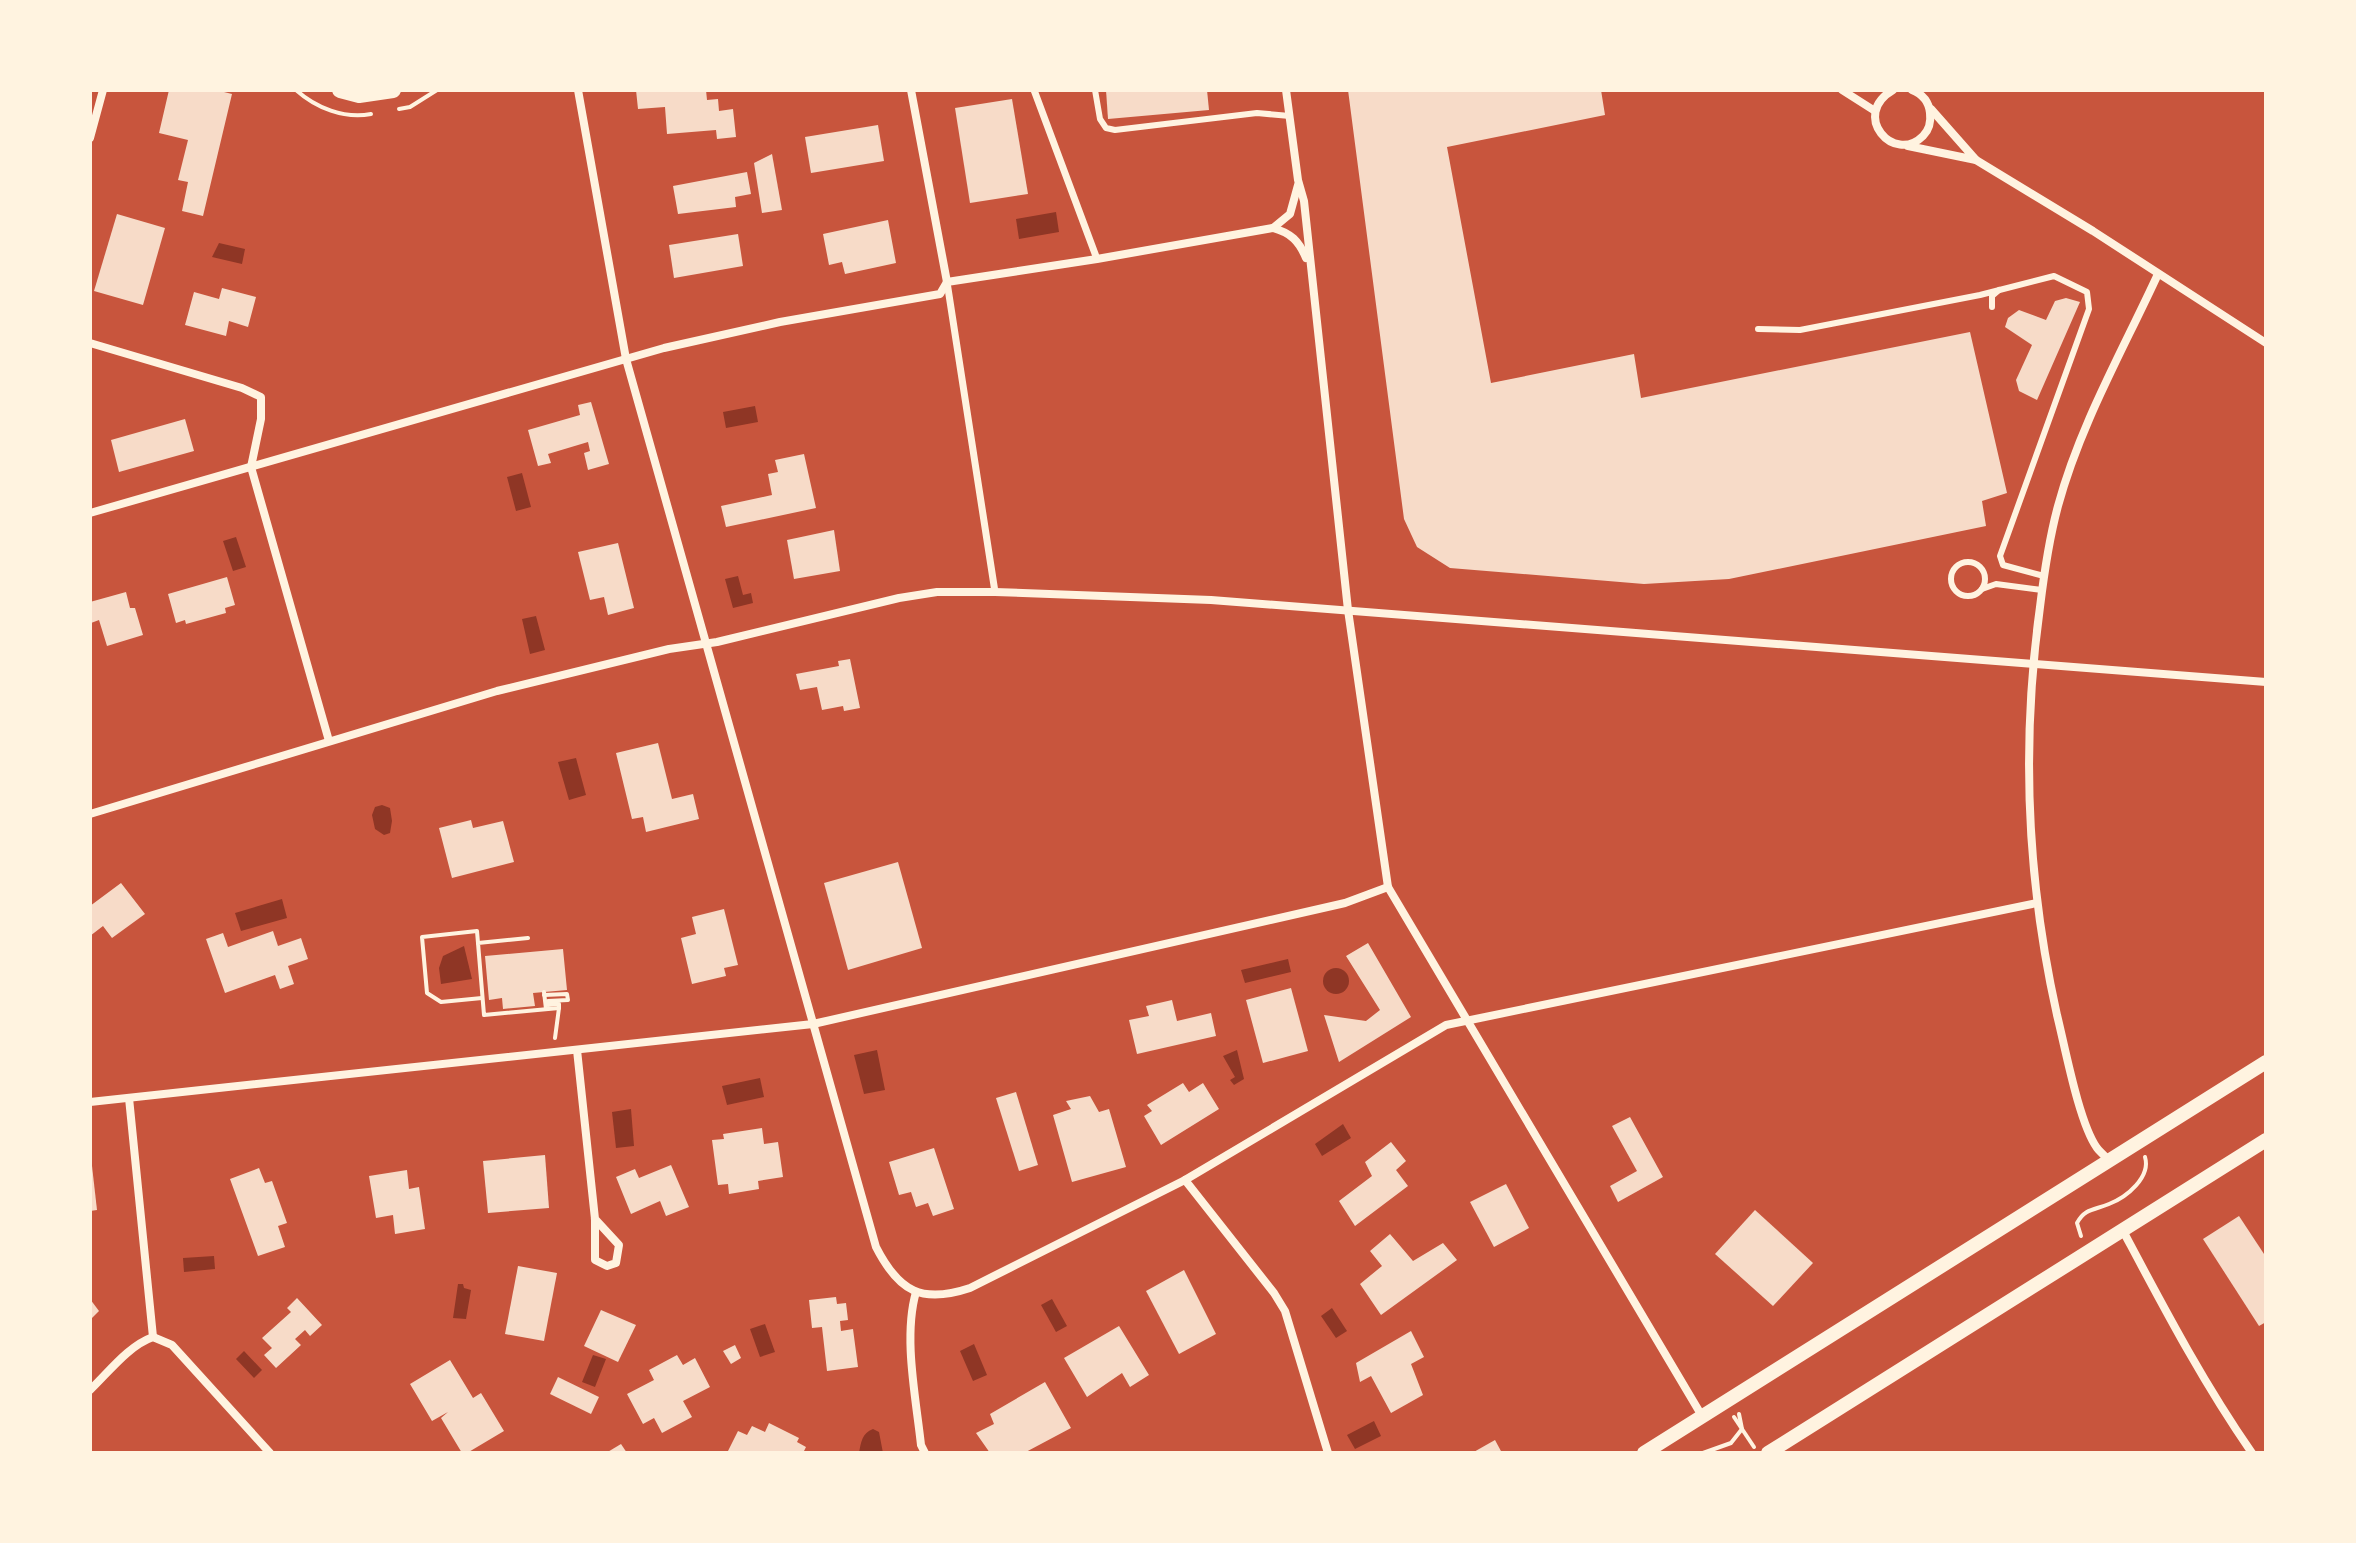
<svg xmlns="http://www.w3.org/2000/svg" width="2356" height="1543" font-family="Quicksand,sans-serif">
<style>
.water{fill:#8f3625}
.building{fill:#f7dbc8}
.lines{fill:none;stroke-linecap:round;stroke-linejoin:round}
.path{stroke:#fff3e0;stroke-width:4}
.service{stroke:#fff3e0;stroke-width:6}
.pedestrian{stroke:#fff3e0;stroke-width:7}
.minor{stroke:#fff3e0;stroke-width:8}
.tertiary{stroke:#fff3e0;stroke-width:14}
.secondary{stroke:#fff3e0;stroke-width:16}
</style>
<rect width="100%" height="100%" fill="#c8553d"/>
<g class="water">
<polygon points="1056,212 1059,232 1019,239 1016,219"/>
<polygon points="219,243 245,249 242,264 212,257"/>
<polygon points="755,406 758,422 726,428 723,412"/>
<polygon points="522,473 531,507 516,511 507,477"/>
<polygon points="236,537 246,567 233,571 223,541"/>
<polygon points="738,576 743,595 751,593 753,603 733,608 725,579"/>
<polygon points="536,616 545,650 530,654 522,619"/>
<polygon points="576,758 586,795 569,800 558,762"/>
<polygon points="382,805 390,808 392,821 390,833 384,835 375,829 372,815 375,807"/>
<polygon points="282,899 287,918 241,931 235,913"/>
<polygon points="464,946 472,979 441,984 439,968 443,956"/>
<polygon points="1288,959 1291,972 1245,983 1241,970"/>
<circle cx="1336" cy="981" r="13"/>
<polygon points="877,1050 885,1090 864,1094 854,1055"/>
<polygon points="1237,1050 1244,1079 1234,1085 1230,1080 1235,1077 1223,1056"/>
<polygon points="760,1078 764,1097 727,1105 722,1086"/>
<polygon points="631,1109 634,1146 616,1148 612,1112"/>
<polygon points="1343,1124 1351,1138 1322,1156 1315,1144"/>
<polygon points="214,1256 215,1269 184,1272 183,1258"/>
<polygon points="458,1284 463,1284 464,1288 471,1290 466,1319 453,1318"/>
<polygon points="1052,1299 1067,1326 1056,1332 1041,1305"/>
<polygon points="1332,1308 1347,1331 1336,1338 1321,1316"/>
<polygon points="765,1324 775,1352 760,1357 750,1329"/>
<polygon points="974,1344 987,1375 973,1381 960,1351"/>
<polygon points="244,1351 262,1370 254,1378 236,1359"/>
<polygon points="593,1355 606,1359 595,1387 582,1382"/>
<polygon points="1374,1421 1381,1436 1355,1449 1347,1435"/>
<path d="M 873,1429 L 879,1432 L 883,1453 L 859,1453 C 861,1442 862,1433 873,1429 Z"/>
</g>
<g class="building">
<polygon points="169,90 216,90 232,94 203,216 182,211 188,182 178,180 188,140 159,133"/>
<polygon points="636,90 706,90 707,100 718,99 719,111 733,109 736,137 717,139 716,130 667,134 665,107 638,109"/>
<polygon points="1106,90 1207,90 1209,110 1108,119"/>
<polygon points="1348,90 1601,90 1605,115 1447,147 1491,383 1634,354 1641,398 1970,332 2007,493 1982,501 1986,526 1729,579 1644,584 1450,568 1417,547 1404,519"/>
<polygon points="1012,99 1028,194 970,203 955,108"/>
<polygon points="878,125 884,161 811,173 805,137"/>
<polygon points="772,154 782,210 762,213 754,163"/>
<polygon points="747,172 751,194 735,197 736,207 678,214 673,186"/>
<polygon points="117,214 165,228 143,305 94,291"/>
<polygon points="888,220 896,263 845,274 842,262 829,265 823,234"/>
<polygon points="738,234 743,266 674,278 669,245"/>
<polygon points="222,288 256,297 248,327 229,321 226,336 185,325 194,292 219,299"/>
<polygon points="2066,298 2080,302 2037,400 2019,391 2016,380 2032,345 2005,327 2008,318 2019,310 2046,320 2055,301"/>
<polygon points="591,402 609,464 588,470 584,453 590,451 588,442 548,454 551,463 538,466 528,430 580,415 578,405"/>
<polygon points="185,419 194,451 119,472 111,440"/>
<polygon points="804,454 816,508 726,527 721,506 772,495 768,474 778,472 775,460"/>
<polygon points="834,530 840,571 794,579 787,540"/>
<polygon points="618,543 634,608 608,615 604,597 590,600 578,552"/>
<polygon points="227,577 235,605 225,608 226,613 186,624 185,620 176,623 168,594"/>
<polygon points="126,592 130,608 135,608 143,635 107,646 99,620 91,623 90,602"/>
<polygon points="850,659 860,708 844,711 843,706 822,710 817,687 800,690 796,674 839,666 838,661"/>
<polygon points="658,743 672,799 693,794 699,819 646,832 643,817 632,819 616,753"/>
<polygon points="471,820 473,828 503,821 514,862 452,878 439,828"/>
<polygon points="898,862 922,948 848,970 824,883"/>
<polygon points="121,883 145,914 112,938 103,926 90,936 90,906"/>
<polygon points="724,909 738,965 724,968 726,976 692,984 681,938 696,934 692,917"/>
<polygon points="273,931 278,946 301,938 308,959 288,966 294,984 280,989 275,975 225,993 206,939 223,933 228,947"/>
<polygon points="1368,943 1411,1017 1339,1062 1324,1015 1366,1021 1380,1010 1346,956"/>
<polygon points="563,949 567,990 533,993 535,1006 503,1009 502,998 489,1000 485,956"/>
<polygon points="1291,988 1308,1051 1263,1063 1246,1000"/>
<polygon points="1172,1000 1177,1021 1211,1013 1216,1036 1137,1054 1129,1020 1149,1016 1146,1006"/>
<polygon points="1183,1083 1189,1092 1203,1083 1219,1109 1161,1145 1144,1116 1152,1111 1147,1105"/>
<polygon points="1016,1092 1038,1165 1019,1171 996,1098"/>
<polygon points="1090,1096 1099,1112 1109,1109 1126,1167 1072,1182 1053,1115 1071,1109 1066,1101"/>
<polygon points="1630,1117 1663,1177 1618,1202 1610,1186 1637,1171 1612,1126"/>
<polygon points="762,1128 764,1144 778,1142 783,1177 758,1181 759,1189 729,1194 728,1184 718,1185 712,1140 724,1139 723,1134"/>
<polygon points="1391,1142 1406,1161 1396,1170 1408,1186 1355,1226 1339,1201 1372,1176 1365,1162"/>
<polygon points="934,1148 954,1209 933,1216 928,1203 916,1207 911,1192 899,1195 889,1162"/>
<polygon points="545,1155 549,1208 488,1213 483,1161"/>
<polygon points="671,1165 689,1207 666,1216 660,1201 631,1214 616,1177 635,1169 639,1178"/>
<polygon points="90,1166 92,1166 97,1210 90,1211"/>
<polygon points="259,1168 265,1183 272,1181 287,1223 278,1226 285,1247 258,1256 230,1179"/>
<polygon points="407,1170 409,1189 419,1187 425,1229 395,1234 393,1215 376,1218 369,1176"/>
<polygon points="1506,1184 1529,1228 1494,1247 1470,1202"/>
<polygon points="1755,1210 1813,1263 1773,1306 1715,1254"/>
<polygon points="2239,1216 2266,1257 2266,1322 2259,1326 2203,1239"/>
<polygon points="1390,1234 1413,1261 1443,1243 1457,1260 1381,1315 1360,1284 1382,1266 1370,1251"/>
<polygon points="518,1266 557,1273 544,1341 505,1334"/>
<polygon points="1184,1270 1216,1334 1179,1354 1146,1291"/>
<polygon points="836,1297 837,1304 846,1303 848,1320 840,1321 841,1331 853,1329 858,1367 827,1371 822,1327 812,1328 809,1300"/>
<polygon points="297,1298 322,1325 310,1336 305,1330 295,1339 301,1345 276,1368 264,1355 272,1348 262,1338 291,1312 287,1308"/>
<polygon points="90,1299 99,1311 90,1320"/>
<polygon points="601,1310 636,1325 618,1362 584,1346"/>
<polygon points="1119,1326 1149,1375 1130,1387 1122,1373 1087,1397 1064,1358"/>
<polygon points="1411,1331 1424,1357 1411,1364 1423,1395 1391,1413 1371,1376 1360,1382 1356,1363"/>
<polygon points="735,1345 741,1358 731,1364 723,1351"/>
<polygon points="677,1355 683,1365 695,1358 710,1387 683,1401 692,1417 662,1433 654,1418 643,1424 627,1394 654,1380 649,1370"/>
<polygon points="450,1360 473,1398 481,1393 504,1431 467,1453 462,1453 441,1418 448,1412 432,1421 410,1384"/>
<polygon points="558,1377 599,1397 591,1414 550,1394"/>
<polygon points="1045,1382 1071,1428 1024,1453 990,1453 976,1433 994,1424 990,1414"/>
<polygon points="769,1423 799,1438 797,1442 806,1447 803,1453 727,1453 738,1431 747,1435 752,1426 765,1432"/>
<polygon points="1495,1440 1502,1453 1472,1453"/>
<polygon points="621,1444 627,1453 606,1453"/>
</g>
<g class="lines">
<g class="path">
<path d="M 296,90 C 316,108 344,119 371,114"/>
<polyline points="399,109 410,107 437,90"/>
<polyline points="528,938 478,943 484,1015 559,1008 555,1038"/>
<polyline points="478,943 477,931 422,937 427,993 441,1002 482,998"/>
<polyline points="544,992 546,1009"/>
<polyline points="544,995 567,994 568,1000 548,1001 548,1005 559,1004 559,1008"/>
<path d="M 2081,1236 L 2077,1223 C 2085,1208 2095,1210 2109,1204 C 2127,1197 2151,1177 2145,1157"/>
<polyline points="1734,1417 1754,1447"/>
<polyline points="1703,1453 1731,1443 1742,1429 1739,1414"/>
</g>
<g class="service">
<polyline points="1095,90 1100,119 1106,128 1115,130 1257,113 1290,116"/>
<polyline points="1992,307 1992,296 1999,290"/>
<polyline points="1758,329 1800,330 1980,295 2054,276 2087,292 2089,309 2000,556 2003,565 2044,576"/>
<circle cx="1968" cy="579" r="17"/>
<polyline points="1982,589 1996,584 2042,590"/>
</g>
<g class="pedestrian">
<polyline points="1034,90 1097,259"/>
<polyline points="947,282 995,592"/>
</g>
<g class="minor">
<path d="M 578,90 L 626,359 L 876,1247 C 899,1292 922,1304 970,1288 L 1185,1180 L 1446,1025 L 2037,903"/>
<polyline points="911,90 947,282"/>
<polyline points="1286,90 1298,180 1304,201 1348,610 1388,887 1702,1416"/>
<polyline points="1842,90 1875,111"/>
<path d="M 1893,90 C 1850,115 1894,165 1923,136 C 1929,130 1931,121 1930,113 C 1929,102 1922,94 1912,90"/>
<polyline points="90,138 103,90"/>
<polyline points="1908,146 1976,160 1931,109"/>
<polyline points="1976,160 2093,231 2266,343"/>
<path d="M 1273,228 C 1291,233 1299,241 1306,258"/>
<polyline points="90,343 242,388 261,397 261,419 251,467 329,741"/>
<polyline points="90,513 664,348 780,322 940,294 947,282 1097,259 1273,228 1290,214 1298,185"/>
<polyline points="90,814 497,691 669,649 717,642 899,598 937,592 995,592 1211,600 2266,682"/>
<polyline points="577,1050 595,1219 595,1260 607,1266 616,1263 619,1245 595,1219"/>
<polyline points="129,1098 153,1337"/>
<polyline points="90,1102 813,1024 1345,903 1388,887"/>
<path d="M 2110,1161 C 2106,1157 2101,1153 2097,1148 C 2079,1123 2065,1047 2057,1015 C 2027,881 2021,744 2040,607 C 2044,574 2049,539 2058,506 C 2080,425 2123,350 2158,274"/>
<polyline points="1185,1180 1274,1293 1285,1311 1328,1453"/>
<path d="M 2122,1229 C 2163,1306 2202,1381 2252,1453"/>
<path d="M 916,1292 C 903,1337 916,1398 921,1445 L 925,1453"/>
<polyline points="153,1337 172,1345 270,1453"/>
<path d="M 90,1390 C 109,1372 128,1346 153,1337"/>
</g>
<g class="tertiary">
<polyline points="1644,1453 2266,1062"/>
<polyline points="1768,1453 2266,1140"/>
</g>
<polyline class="secondary" points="340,90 359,95 393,90"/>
</g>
<rect width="2356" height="1543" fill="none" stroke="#fff3e0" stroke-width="184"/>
</svg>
